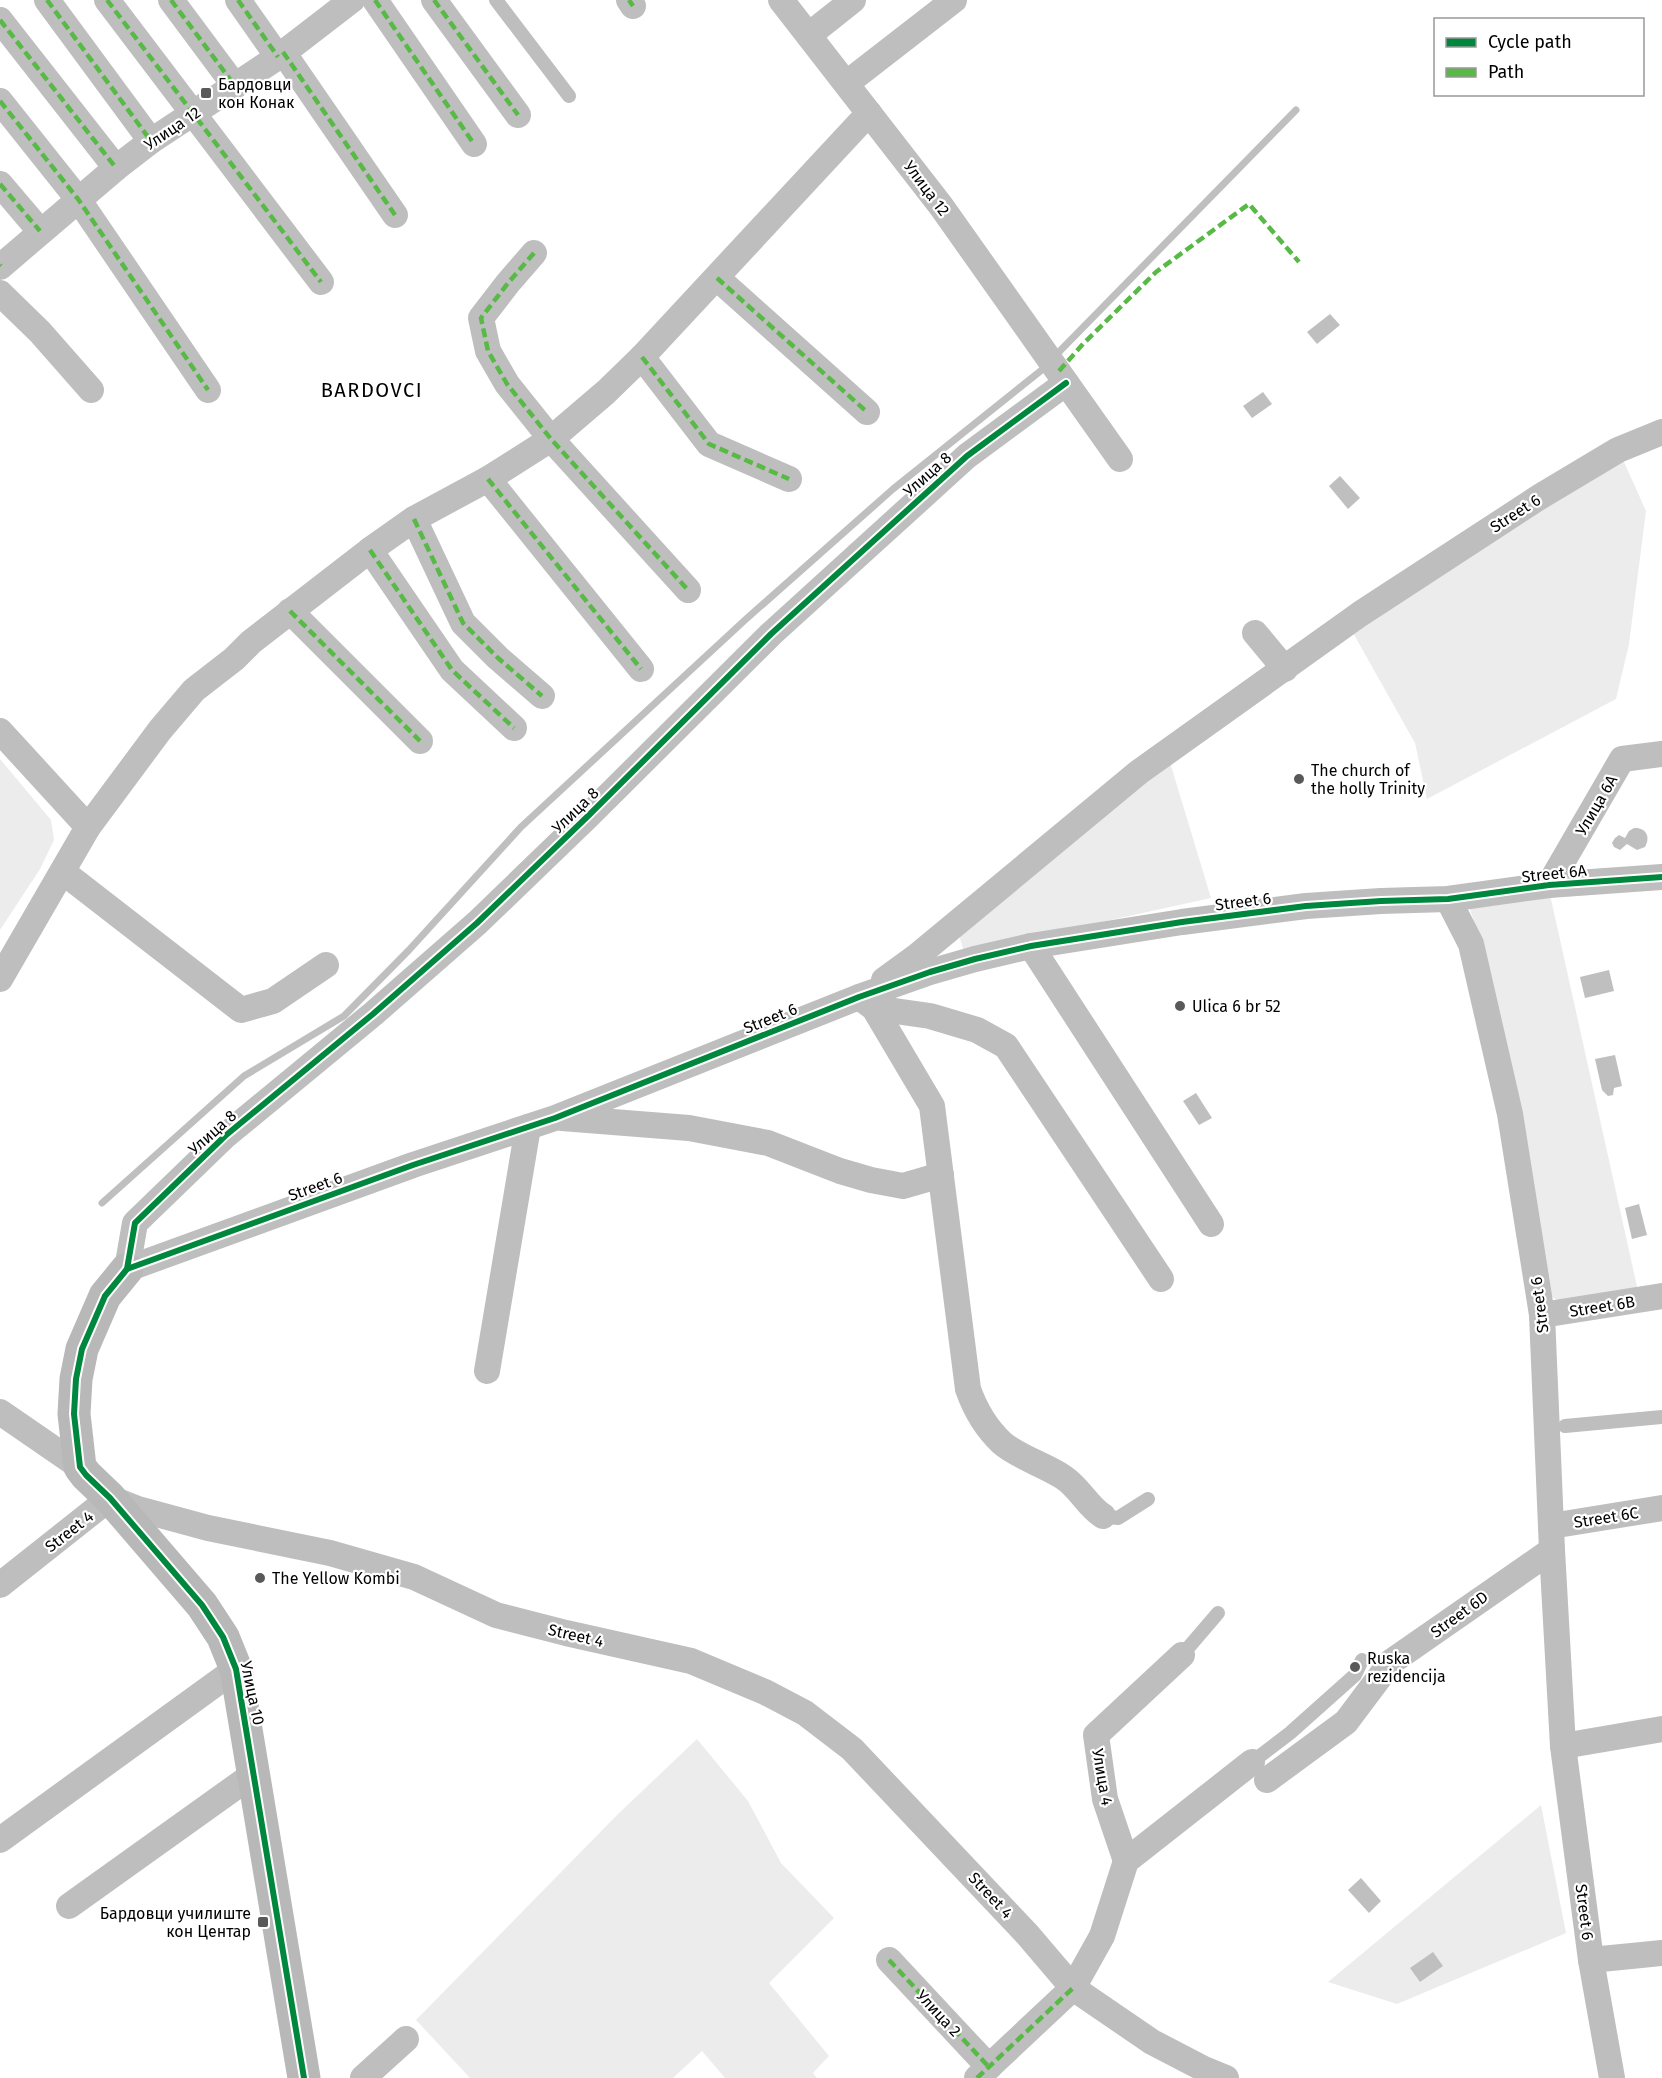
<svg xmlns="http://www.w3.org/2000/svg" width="1662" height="2078" font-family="'Fira Sans',sans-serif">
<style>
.green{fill:#ececec}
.water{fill:#bfbfbf}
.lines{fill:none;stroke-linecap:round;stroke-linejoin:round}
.stream{stroke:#bfbfbf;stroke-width:7}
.lane{stroke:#bebebe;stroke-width:14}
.street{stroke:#bebebe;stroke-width:26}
.secondary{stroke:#b8b8b8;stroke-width:33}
.quiet{stroke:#58b947;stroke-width:4.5;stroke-dasharray:9 4.5;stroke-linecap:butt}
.cycleway-casing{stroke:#fff;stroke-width:10}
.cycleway{stroke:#00873e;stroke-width:6}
.poi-dot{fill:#595959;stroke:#fff;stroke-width:2}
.labels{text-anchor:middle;stroke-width:4.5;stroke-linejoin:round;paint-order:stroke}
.poi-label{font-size:16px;fill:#000;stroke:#fff;text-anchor:start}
.street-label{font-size:16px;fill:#000;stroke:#fff}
.quarter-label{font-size:20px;letter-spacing:1.5px;fill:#000;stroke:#fff}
</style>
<rect width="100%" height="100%" fill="#fff"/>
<g class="green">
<polygon points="1620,453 1646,511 1629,644 1616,699 1427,799 1415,743 1348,624"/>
<polygon points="0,759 51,820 54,840 40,869 0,930"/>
<polygon points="1169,759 1211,898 964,952 957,928"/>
<polygon points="1549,890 1638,1291 1559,1302 1551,1296 1482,944 1468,904"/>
<polygon points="697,1739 748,1801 781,1863 834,1918 769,1983 829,2056 813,2073 817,2078 725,2078 702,2051 673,2078 470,2078 416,2020 617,1815"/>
<polygon points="1541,1805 1566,1933 1397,2004 1328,1982"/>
</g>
<g class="water">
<polygon points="1330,314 1340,325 1317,344 1307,332"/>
<polygon points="1263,392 1272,404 1252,418 1243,406"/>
<polygon points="1340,476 1360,498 1348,509 1329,486"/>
<path d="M 1634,828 C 1646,827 1651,837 1645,847 L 1637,850 L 1627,844 L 1620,850 L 1614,847 L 1612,843 L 1615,838 L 1619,835 L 1625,838 L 1629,831 Z"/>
<polygon points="1609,970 1614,991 1585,998 1580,977"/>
<polygon points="1615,1055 1622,1086 1614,1088 1613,1095 1608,1096 1602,1090 1595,1059"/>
<polygon points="1196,1093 1212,1118 1199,1125 1183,1101"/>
<polygon points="1639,1204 1647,1235 1632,1239 1625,1208"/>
<polygon points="1361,1878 1381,1901 1369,1913 1348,1890"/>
<polygon points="1433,1952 1443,1966 1420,1982 1410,1968"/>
</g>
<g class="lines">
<g class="stream">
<polyline points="1055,356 1296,110"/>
<polyline points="102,1203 244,1076 344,1016 409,950 521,827 745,620 893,489 1043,369"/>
</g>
<g class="lane">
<polyline points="496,0 569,96"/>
<polyline points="1565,1426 1662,1417"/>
<polyline points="1103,1516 1118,1518 1148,1499"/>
<polyline points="1182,1655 1218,1613"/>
<polyline points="1252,1762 1290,1733 1355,1675 1362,1660"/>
</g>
<g class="street">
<polyline points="47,0 151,141"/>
<polyline points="107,0 321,282"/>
<polyline points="171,0 235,86"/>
<polyline points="238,0 278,57"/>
<polyline points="375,0 474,144"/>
<polyline points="434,0 518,115"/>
<polyline points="629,0 633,6"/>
<polyline points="781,0 941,206 1120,459"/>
<polyline points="0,20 116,168"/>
<polyline points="809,35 853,0"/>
<polyline points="283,52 395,215"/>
<polyline points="847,83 954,0"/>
<polyline points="0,101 78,199 208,390"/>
<polyline points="0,184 40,231"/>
<polyline points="534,253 508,283 481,318 488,351 507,384 551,439 688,590"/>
<polyline points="0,267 116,168 151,141 278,57 352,0"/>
<polyline points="717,278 867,412"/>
<polyline points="0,293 40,332 91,390"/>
<polyline points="642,357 709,444 789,479"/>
<polyline points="1066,383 967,456 771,634 588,816 477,923 373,1014 225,1136 135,1223 127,1269 413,1165 555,1118 859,997 930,972 975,959 1031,946 1182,922 1306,906 1381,901 1448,899 1549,885 1662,877"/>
<polyline points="488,479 641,669"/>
<polyline points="414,519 463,623 498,658 542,696"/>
<polyline points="370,550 452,670 514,728"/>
<polyline points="290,611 420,741"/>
<polyline points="1255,633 1285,669"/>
<polyline points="0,731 88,827"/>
<polyline points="63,872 241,1010 273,1001 326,965"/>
<polyline points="1549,885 1622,759 1662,754"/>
<polyline points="1448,899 1471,944 1510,1114 1542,1315 1552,1550 1563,1746 1591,1960 1612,2078"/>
<polyline points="1031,946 1211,1224"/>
<polyline points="0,979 88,827 160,730 194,690 234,659 251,642 370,550 414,519 488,479 551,439 606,392 642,357 869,113"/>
<polyline points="884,980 917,956 1139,772 1360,614 1541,496 1618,450 1662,432"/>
<path d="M 859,997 L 874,1008 L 932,1106 L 968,1389 C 975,1409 986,1428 1002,1443 C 1018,1457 1045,1465 1063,1477 C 1080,1488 1087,1506 1103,1516"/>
<polyline points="874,1008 930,1016 977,1030 1006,1046 1161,1279"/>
<polyline points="562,1118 689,1128 768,1143 840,1171 871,1180 903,1186 941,1175"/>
<polyline points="1542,1315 1662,1296"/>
<polyline points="487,1371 528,1127"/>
<polyline points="0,1412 80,1467"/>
<polyline points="1551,1526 1662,1508"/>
<polyline points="0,1585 110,1498 138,1509 208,1528 330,1553 414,1577 496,1615 566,1633 691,1661 765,1692 805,1713 852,1749 1027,1934 1073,1988 1152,2042 1204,2069 1226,2078"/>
<polyline points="1563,1746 1662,1729"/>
<polyline points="1267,1780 1346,1722 1391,1662 1552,1550"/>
<polyline points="0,1840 236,1669"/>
<polyline points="1126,1861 1105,1799 1096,1735 1182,1655"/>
<polyline points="69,1906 255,1773"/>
<polyline points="889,1960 989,2067"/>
<polyline points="1591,1960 1662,1953"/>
<polyline points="363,2078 406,2039"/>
<polyline points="977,2078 1073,1988 1102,1936 1126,1861 1252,1762"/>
</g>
<polyline class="secondary" points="127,1269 105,1296 82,1349 76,1379 74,1414 80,1467 86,1475 110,1498 202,1605 223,1637 236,1669 304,2078"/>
<g class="quiet">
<polyline points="47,0 151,141"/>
<polyline points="107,0 321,282"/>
<polyline points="171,0 235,86"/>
<polyline points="238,0 278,57"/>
<polyline points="375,0 474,144"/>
<polyline points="434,0 518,115"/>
<polyline points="629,0 633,6"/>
<polyline points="0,20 116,168"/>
<polyline points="283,52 395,215"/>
<polyline points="0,101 78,199 208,390"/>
<polyline points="0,184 40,231"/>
<polyline points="534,253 508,283 481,318 488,351 507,384 551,439 688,590"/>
<polyline points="0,265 1,266"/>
<polyline points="717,278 867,412"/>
<polyline points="642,357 709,444 789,479"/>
<polyline points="1059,371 1083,344 1156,272 1249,204 1299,262"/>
<polyline points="488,479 641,669"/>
<polyline points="414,519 463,623 498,658 542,696"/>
<polyline points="370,550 452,670 514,728"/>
<polyline points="290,611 420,741"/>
<polyline points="889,1960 989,2067"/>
<polyline points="977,2078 1073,1988"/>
</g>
<defs>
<g id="cycleway">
<polyline points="127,1269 413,1165 555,1118 859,997 930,972 975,959 1031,946 1182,922 1306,906 1381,901 1448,899 1549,885 1662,877"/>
<polyline points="304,2078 236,1669 223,1637 202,1605 110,1498 86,1475 80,1467 74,1414 76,1379 82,1349 105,1296 127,1269 135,1223 225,1136 373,1014 477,923 588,816 771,634 967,456 1066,383"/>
</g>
</defs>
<use href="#cycleway" class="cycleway-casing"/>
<use href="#cycleway" class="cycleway"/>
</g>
<g class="poi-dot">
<rect x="200" y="87" width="12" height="12" rx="3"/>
<circle cx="1299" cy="779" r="6"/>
<circle cx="1180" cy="1006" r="6"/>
<circle cx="260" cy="1578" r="6"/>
<circle cx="1355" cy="1667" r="6"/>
<rect x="257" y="1916" width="12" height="12" rx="3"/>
</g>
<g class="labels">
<g class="poi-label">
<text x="218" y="90">Бардовци<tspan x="218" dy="18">кон Конак</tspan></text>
<text x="1311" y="776">Тhe church of<tspan x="1311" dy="18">the holly Trinity</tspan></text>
<text x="1192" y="1012">Ulica 6 br 52</text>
<text x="272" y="1584">The Yellow Kombi</text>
<text x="1367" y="1664">Ruska<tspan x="1367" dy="18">rezidencija</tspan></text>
<text x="251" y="1919" text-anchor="end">Бардовци училиште<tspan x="251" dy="18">кон Центар</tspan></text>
</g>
<g class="street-label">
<text transform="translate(172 128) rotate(-34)" y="6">Улица 12</text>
<text transform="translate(927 188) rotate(53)" y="6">Улица 12</text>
<text transform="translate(927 474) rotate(-42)" y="6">Улица 8</text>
<text transform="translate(1515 513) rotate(-33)" y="6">Street 6</text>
<text transform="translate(1596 805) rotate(-60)" y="6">Улица 6A</text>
<text transform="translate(575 810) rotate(-44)" y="6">Улица 8</text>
<text transform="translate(1554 873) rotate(-6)" y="6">Street 6A</text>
<text transform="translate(1243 901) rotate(-7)" y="6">Street 6</text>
<text transform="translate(770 1018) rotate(-22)" y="6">Street 6</text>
<text transform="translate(212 1132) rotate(-42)" y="6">Улица 8</text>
<text transform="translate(315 1186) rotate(-20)" y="6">Street 6</text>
<text transform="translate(1539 1305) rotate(-97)" y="6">Street 6</text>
<text transform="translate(1602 1306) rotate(-9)" y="6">Street 6B</text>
<text transform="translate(1606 1517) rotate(-9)" y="6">Street 6C</text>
<text transform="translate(69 1531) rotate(-38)" y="6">Street 4</text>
<text transform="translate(1459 1614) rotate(-36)" y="6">Street 6D</text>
<text transform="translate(576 1635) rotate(13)" y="6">Street 4</text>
<text transform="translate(253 1693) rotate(78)" y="6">Улица 10</text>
<text transform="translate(1103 1777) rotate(80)" y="6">Улица 4</text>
<text transform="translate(991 1895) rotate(47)" y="6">Street 4</text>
<text transform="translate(1585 1912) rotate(83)" y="6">Street 6</text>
<text transform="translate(939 2013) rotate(47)" y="6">Улица 2</text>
</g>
<g class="quarter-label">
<text x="372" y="397">BARDOVCI</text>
</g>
</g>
<rect x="1434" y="18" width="210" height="78" fill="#ffffff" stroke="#999999" stroke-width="1.5"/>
<rect x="1446" y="38" width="30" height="9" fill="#00873e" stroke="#999999" stroke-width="1.5"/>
<text x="1488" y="48" font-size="18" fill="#000000">Cycle path</text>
<rect x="1446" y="68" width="30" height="9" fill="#58b947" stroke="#999999" stroke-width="1.5"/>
<text x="1488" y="78" font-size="18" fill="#000000">Path</text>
</svg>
